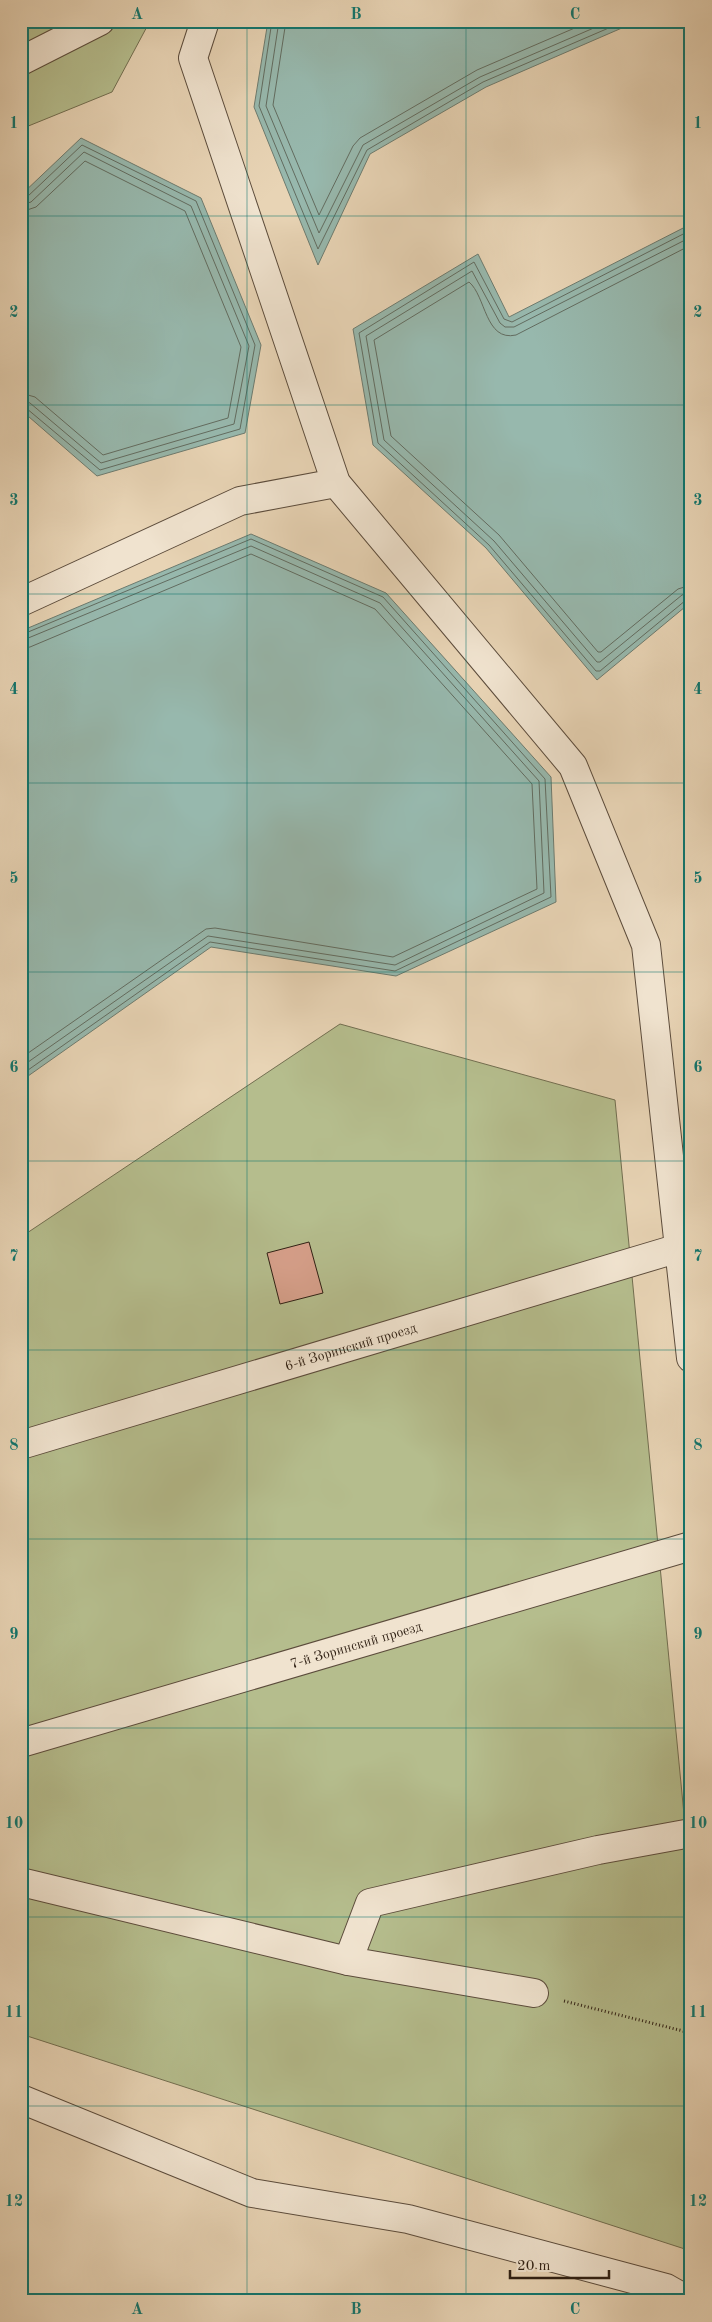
<svg xmlns="http://www.w3.org/2000/svg" width="712" height="2322" font-family="'Old Standard TT',serif">
<style>
.green{fill:#b5bd8d;stroke:#726e50}
.water{fill:#97b8ad;stroke:#6d7b6f}
.lines{fill:none;stroke-linecap:round;stroke-linejoin:round}
.shore{stroke:#626c60;stroke-width:1}
.building{fill:#d7a08b;stroke:#2e1f13}
.minor-casing{stroke:#5c4c3c;stroke-width:30}
.path{stroke:#2e1f13;stroke-width:3;stroke-dasharray:1 2.5;stroke-linecap:butt}
.minor{stroke:#f0e3cf;stroke-width:28}
.grid{fill:none;stroke:#0f766e;stroke-width:1;stroke-opacity:0.55}
.labels{text-anchor:middle;stroke-width:4.5;stroke-linejoin:round;paint-order:stroke}
.street-label{font-size:14px;fill:#2e1f13;stroke:#f0e3cf}
.neatline{fill:none;stroke:#0f766e;stroke-width:2}
.grid-label{font-size:16px;text-anchor:middle;font-weight:bold;fill:#0f766e}
</style>
<rect width="100%" height="100%" fill="#e8d4b5"/>
<filter id="stains"><feTurbulence type="fractalNoise" baseFrequency=".004" numOctaves="4"/><feColorMatrix values="0 0 0 0 .2 0 0 0 0 .09 0 0 0 0 .02 0 0 0 .5 -.17"/></filter>
<radialGradient id="worn" r=".72"><stop offset=".6" stop-color="#630" stop-opacity="0"/><stop offset="1" stop-color="#630" stop-opacity=".3"/></radialGradient>
<g class="green">
<polygon points="21,21 150,21 112,92 21,129"/>
<polygon points="340,1024 615,1100 691,1887 691,2251 21,2034 21,1237"/>
</g>
<g class="water">
<polygon points="268,21 638,21 486,87 370,154 318,265 254,107"/>
<polygon points="81,138 201,198 261,345 245,433 97,476 21,410 21,195"/>
<polygon points="691,224 691,602 597,680 486,548 373,445 353,329 478,254 509,317"/>
<polygon points="251,534 386,593 551,777 556,902 396,976 211,947 21,1081 21,631"/>
</g>
<g class="lines">
<g class="shore">
<polyline points="272,21 259,106 318,249 367,150 483,82 625,21"/>
<polyline points="279,21 266,106 319,233 363,145 480,77 610,21"/>
<polyline points="286,21 273,105 319,215 353,146 360,138 477,70 591,21"/>
<polyline points="21,198 27,197 82,145 196,201 255,345 240,429 100,470 26,408 21,407"/>
<polyline points="21,205 31,202 84,152 191,206 249,346 234,424 101,463 30,403 21,400"/>
<polyline points="21,212 36,207 85,161 185,211 241,347 228,418 103,455 35,397 21,393"/>
<polyline points="691,230 512,322 504,319 474,262 359,333 378,443 489,545 596,671 600,671 686,600 691,599"/>
<polyline points="691,237 514,327 505,327 500,323 472,271 366,336 384,440 494,541 597,662 600,662 682,595 691,592"/>
<path d="M 691,245 L 516,335 C 485,342 486,296 469,282 L 374,340 L 391,436 L 499,535 L 598,652 L 601,652 L 678,589 L 691,585"/>
<polyline points="21,635 251,539 383,597 545,779 551,897 395,971 210,942 21,1075"/>
<polyline points="21,641 251,546 380,603 539,781 544,893 395,965 208,936 21,1067"/>
<polyline points="21,649 30,647 251,554 375,609 532,784 537,889 393,957 215,928 206,929 21,1058"/>
</g>
</g>
<polygon class="building" points="309,1242 323,1293 280,1304 267,1253"/>
<g class="lines">
<defs>
<g id="minor">
<polyline points="205,21 193,58 336,483 573,766 646,945 691,1358"/>
<polyline points="21,61 100,21"/>
<polyline points="21,602 240,501 336,483"/>
<path id="s1" d="M 21,1445 L 679,1248"/>
<path id="s2" d="M 21,1743 L 691,1546"/>
<polyline points="21,1882 348,1961 534,1993"/>
<polyline points="348,1961 370,1903 598,1850 691,1833"/>
<polyline points="21,2099 252,2193 408,2219 666,2288 689,2301"/>
</g>
</defs>
<use href="#minor" class="minor-casing"/>
<polyline class="path" points="564,2001 691,2033"/>
<use href="#minor" class="minor"/>
</g>
<path class="grid" d="M 247,21 L 247,2301M 466,21 L 466,2301M 21,216 L 691,216M 21,405 L 691,405M 21,594 L 691,594M 21,783 L 691,783M 21,972 L 691,972M 21,1161 L 691,1161M 21,1350 L 691,1350M 21,1539 L 691,1539M 21,1728 L 691,1728M 21,1917 L 691,1917M 21,2106 L 691,2106"/>
<g class="labels">
<g class="street-label">
<text dy="5" stroke="none"><textPath href="#s1" startOffset="344">6-й Зоринский проезд</textPath></text>
<text dy="5" stroke="none"><textPath href="#s2" startOffset="349">7-й Зоринский проезд</textPath></text>
</g>
</g>
<rect width="712" height="2322" fill="none" stroke="#e8d4b5" stroke-width="55"/>
<path d="M510 2270v8h99v-8" fill="none" stroke="#2e1f13" stroke-width="2.5"/>
<text x="517" y="2270" font-size="15" fill="#2e1f13" stroke="#f0e3cf" stroke-width="4" paint-order="stroke">20 m</text>
<rect x="28" y="28" width="656" height="2266" class="neatline"/>
<g class="grid-label">
<text x="137" y="19">A</text>
<text x="356" y="19">B</text>
<text x="575" y="19">C</text>
<text x="14" y="128">1</text>
<text x="698" y="128">1</text>
<text x="14" y="317">2</text>
<text x="698" y="317">2</text>
<text x="14" y="505">3</text>
<text x="698" y="505">3</text>
<text x="14" y="694">4</text>
<text x="698" y="694">4</text>
<text x="14" y="883">5</text>
<text x="698" y="883">5</text>
<text x="14" y="1072">6</text>
<text x="698" y="1072">6</text>
<text x="14" y="1261">7</text>
<text x="698" y="1261">7</text>
<text x="14" y="1450">8</text>
<text x="698" y="1450">8</text>
<text x="14" y="1639">9</text>
<text x="698" y="1639">9</text>
<text x="14" y="1828">10</text>
<text x="698" y="1828">10</text>
<text x="14" y="2017">11</text>
<text x="698" y="2017">11</text>
<text x="14" y="2206">12</text>
<text x="698" y="2206">12</text>
<text x="137" y="2314">A</text>
<text x="356" y="2314">B</text>
<text x="575" y="2314">C</text>
</g>
<rect width="100%" height="100%" filter="url(#stains)"/>
<rect width="100%" height="100%" fill="url(#worn)"/>
</svg>
